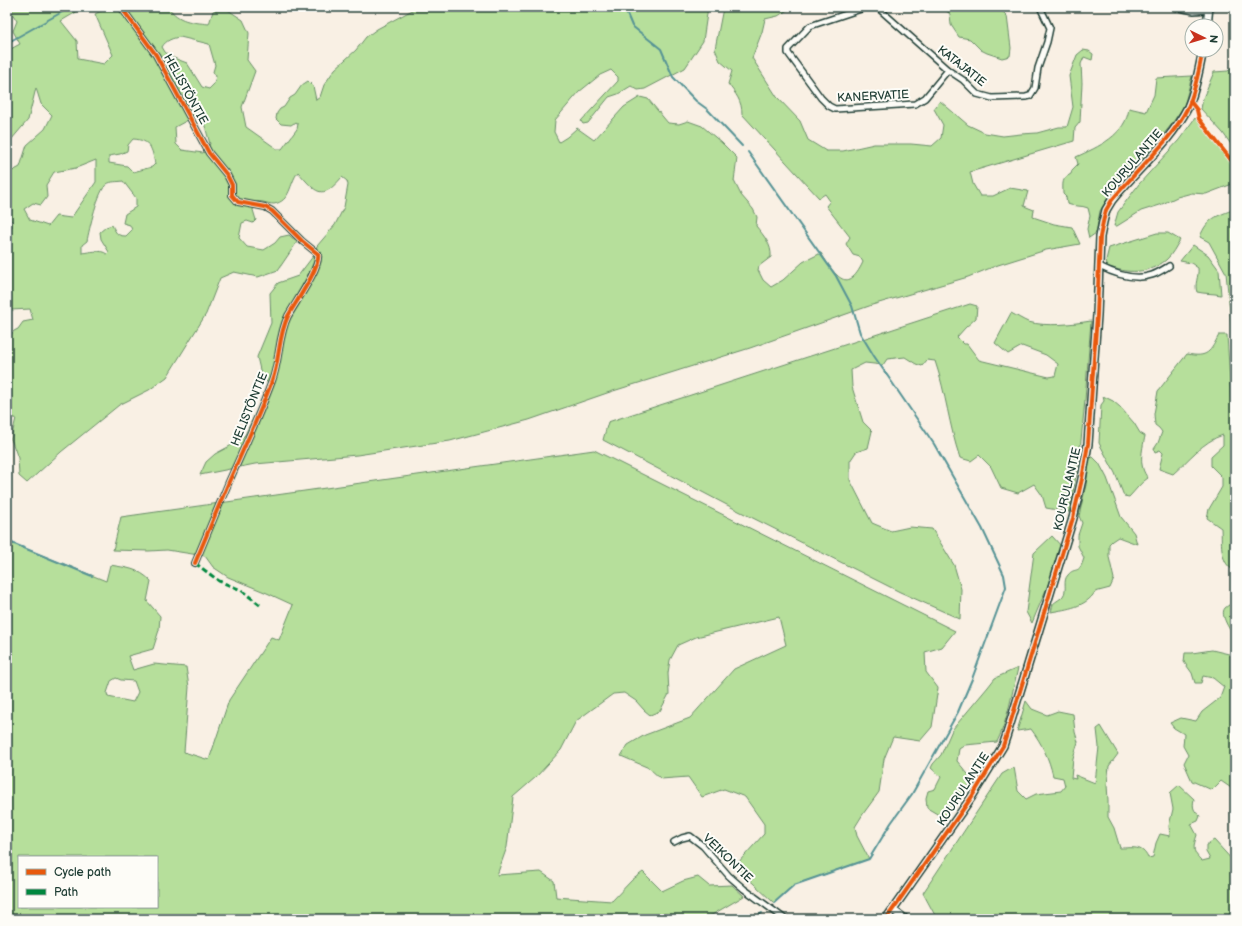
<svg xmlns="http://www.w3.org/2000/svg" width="1242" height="926" font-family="'Balsamiq Sans',sans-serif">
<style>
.green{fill:#b6df9b;stroke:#6a8e68;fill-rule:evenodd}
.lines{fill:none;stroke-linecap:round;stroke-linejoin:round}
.stream{stroke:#569395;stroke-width:2}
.street-casing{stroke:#1f3d34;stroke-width:8}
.secondary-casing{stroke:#1f3d34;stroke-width:10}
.street{stroke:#fdfcf7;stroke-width:5}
.secondary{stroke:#fdfcf7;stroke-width:7}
.quiet{stroke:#00873e;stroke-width:3;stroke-dasharray:6 3;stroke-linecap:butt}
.cycleway-casing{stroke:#fdfcf7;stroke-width:6}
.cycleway{stroke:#e8590c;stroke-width:4}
.labels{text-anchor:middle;stroke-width:4;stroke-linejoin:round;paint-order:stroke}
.street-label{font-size:12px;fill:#1f3d34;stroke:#fdfcf7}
</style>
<rect width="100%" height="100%" fill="#f9f0e4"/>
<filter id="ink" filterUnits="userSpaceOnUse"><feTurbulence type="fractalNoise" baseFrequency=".025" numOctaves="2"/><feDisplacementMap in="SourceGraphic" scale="8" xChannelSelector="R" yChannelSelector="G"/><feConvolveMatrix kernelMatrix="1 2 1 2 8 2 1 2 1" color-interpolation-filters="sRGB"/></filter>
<g filter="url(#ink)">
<g class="green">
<path d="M 8,7 L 92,7 L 78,11 L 61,21 L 77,41 L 78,59 L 104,64 L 113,55 L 95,14 L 109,7 L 141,11 L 152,7 L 168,7 C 179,22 191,22 209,24 L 213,11 L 225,8 L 243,20 L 249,33 L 247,60 L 255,71 L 242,107 L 246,127 L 277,149 L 282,149 L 297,129 L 298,124 L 294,123 L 291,125 L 281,124 L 276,119 L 277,113 L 280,109 L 284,107 L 290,98 L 295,95 L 302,85 L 308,81 L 313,86 L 316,100 L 320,97 L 324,85 L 335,69 L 356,50 L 366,37 L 377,29 L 418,7 L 708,7 L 703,41 L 685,68 L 645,89 L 638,90 L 631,86 L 618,94 L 609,97 L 588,123 L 583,124 L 581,121 L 618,81 L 618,77 L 611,70 L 600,75 L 579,92 L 555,120 L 554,132 L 559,142 L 567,137 L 577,128 L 594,140 L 624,107 L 640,97 L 648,99 L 668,123 L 679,124 L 688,121 L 702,126 L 722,143 L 737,158 L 734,181 L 741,195 L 753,209 L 757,217 L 756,226 C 764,236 772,245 771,257 L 759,266 L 758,270 L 763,280 L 771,287 L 783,280 L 803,262 L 821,253 C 834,273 847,297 863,262 L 860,257 L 853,255 L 846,244 L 850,237 L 826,206 L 830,201 L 825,194 L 819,198 L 742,114 C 742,101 736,94 728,84 L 732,71 L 720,61 L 715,49 L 722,13 L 724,7 L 792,7 L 778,16 L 765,19 L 762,32 L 752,58 L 777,97 L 800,121 L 808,140 L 826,151 L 843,151 L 874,144 L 911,144 L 932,146 L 941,138 L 943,125 L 934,109 L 940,101 L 968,125 L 985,133 L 1003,136 L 1021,134 L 1037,133 L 1059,127 L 1067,127 L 1073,107 L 1069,76 L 1077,55 L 1083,50 L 1089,51 L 1093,54 L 1092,60 L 1084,57 L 1081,64 L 1082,83 L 1080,122 L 1075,128 L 1074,141 L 970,172 L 973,184 L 980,196 L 993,196 L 1010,188 L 1028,191 L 1024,206 L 1034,210 L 1033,217 L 1054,224 L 1072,227 L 1080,244 L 1046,250 L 998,265 L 968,277 L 872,305 L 750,348 L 610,392 L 529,420 L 450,441 L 357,455 L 255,464 L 200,475 L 206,462 L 215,454 L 230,446 L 245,435 L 269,385 L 261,374 L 257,357 L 271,323 L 270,293 L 278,283 L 298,276 L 314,255 L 317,246 L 335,225 L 344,207 L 348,185 L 347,181 L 342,177 C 321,202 316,192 298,172 C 289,184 291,201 274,204 C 267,204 261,200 255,202 L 253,210 L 256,220 L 253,223 L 247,221 L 242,223 L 239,238 L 247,247 L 264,250 L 275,243 L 280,237 L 289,235 L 297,242 L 278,270 L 258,277 L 234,272 L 220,278 L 206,314 L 167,377 L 149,390 L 119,405 L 61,452 L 27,483 L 19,476 L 18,458 L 11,439 L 16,418 L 7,418 L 7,339 L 14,331 L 18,329 L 23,322 L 33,320 L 30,309 L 11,310 L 8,307 L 10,302 L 7,302 L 7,230 L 12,227 L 12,221 L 7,216 L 7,174 L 20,167 L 27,145 L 45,129 L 52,115 L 41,104 L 36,88 L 28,120 L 11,140 L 7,149 L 7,51 L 20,44 L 13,31 L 17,21 ZM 180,37 L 209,44 L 215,65 L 213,72 L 216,76 L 214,84 L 209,89 L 202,87 L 187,63 L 171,57 L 165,52 L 162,47 C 166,40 173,38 180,37 ZM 199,114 L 205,126 L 210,144 L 203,153 L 182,150 L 176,144 L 175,127 ZM 133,139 C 151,140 152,149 155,164 L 152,167 L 133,172 L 127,166 L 109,163 L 109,156 L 120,154 L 127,151 L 128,145 ZM 96,160 L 96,182 L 71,218 L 56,216 L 48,226 L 30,220 L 24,209 L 33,203 L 41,205 L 47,197 L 46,185 L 54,172 L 76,168 ZM 123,181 L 136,198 L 136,207 L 125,214 L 123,223 L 130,225 L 132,230 L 126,236 C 117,236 116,233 112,225 L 106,227 L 100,232 L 101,239 L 109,252 L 107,254 C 100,249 90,252 82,253 L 82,245 L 87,241 C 89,230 98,190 107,184 C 111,181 118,182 123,181 Z"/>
<polygon points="942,7 998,7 1007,16 1011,48 1010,56 1002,58 987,53 981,50 970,39 959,37 951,25 950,14"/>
<polygon points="1232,67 1235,67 1235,150 1223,133 1201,109 1203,98 1214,72 1228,71"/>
<path d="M 1192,76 L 1184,106 L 1171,125 L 1155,145 L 1113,189 L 1100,211 L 1096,233 L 1089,238 L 1087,229 L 1090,216 L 1088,208 C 1081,205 1075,207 1067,204 L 1066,197 L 1063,194 C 1063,183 1061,179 1071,174 L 1072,170 L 1078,164 L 1076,157 C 1098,147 1126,135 1129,108 L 1146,112 L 1154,95 L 1156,78 Z"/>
<polygon points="1195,118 1230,162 1235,171 1235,183 1206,194 1192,193 1177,197 1160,205 1141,211 1117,226 1114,226 1118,212 1139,184 1179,140"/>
<path d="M 1235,209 L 1235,360 L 1226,273 L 1209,242 L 1200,237 C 1207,218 1217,216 1235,209 Z"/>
<path d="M 1157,233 L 1168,233 L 1180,240 C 1176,246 1172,255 1166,260 C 1149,274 1127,274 1107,266 L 1106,260 L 1109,248 Z"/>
<path d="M 1193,245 L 1208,255 L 1219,270 L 1221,295 C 1213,293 1205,294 1197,292 C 1194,284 1199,277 1198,268 L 1191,263 L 1180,261 Z"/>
<path d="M 970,304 L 977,306 L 976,318 L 965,328 L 957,337 L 964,344 L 967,344 L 979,360 L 1049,377 L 1055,376 L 1058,364 L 1046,355 L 1022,346 L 1008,354 L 995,343 L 1011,313 C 1017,316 1023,320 1028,322 C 1047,327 1072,324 1091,321 L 1085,400 L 1079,461 L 1069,512 L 1046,508 L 1042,495 L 1034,484 L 1018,493 L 1001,488 L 991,467 L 979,455 L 971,461 L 960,458 C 949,426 946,393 935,361 L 927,360 L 922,366 L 916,364 L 905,357 L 887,359 L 883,365 L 865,363 L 851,370 L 852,387 L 863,422 L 872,431 L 868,448 L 856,452 L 850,461 L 850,480 L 872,523 L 891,531 L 910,527 L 932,529 L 954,565 L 961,589 L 960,619 L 900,592 L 725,504 L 603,440 L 608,422 Z"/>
<path d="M 1219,335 L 1227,335 L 1231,397 L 1235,414 L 1235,571 C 1219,563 1222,544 1221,528 L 1207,518 L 1209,509 L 1222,487 L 1222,477 L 1211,466 L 1211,456 L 1223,445 L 1223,435 C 1203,441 1188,461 1173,474 L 1159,469 L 1163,453 L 1160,450 L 1155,452 L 1154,449 L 1158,443 L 1162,432 L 1159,428 L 1155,425 L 1154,414 L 1158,391 L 1187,354 C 1208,358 1210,352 1219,335 Z"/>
<path d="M 1103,396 L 1113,401 L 1120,407 L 1134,423 L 1140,433 L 1145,436 C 1142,451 1138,466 1148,478 C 1140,483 1136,490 1129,497 L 1124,496 L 1115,473 L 1099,443 L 1101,405 L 1104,401 Z"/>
<path d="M 594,450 L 955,631 L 942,647 L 925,652 L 926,672 L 938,688 L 932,727 L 920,741 L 893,737 L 884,759 L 879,792 L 863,814 L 855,827 L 857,836 L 869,859 L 794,885 L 774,903 L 735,866 L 764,834 L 764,824 L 745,797 L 724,789 L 702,797 L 688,777 L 661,779 L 649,768 L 621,756 L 628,745 L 645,735 L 690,718 L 734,669 L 786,645 L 779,617 L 696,637 L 678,645 L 670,660 L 668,673 L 669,694 L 660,711 L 650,715 L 644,710 L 636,701 L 624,693 L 613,694 L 576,721 L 561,750 L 536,777 L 513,797 L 507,847 L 497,875 L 541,872 L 554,881 L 556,897 L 612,901 L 632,880 L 643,872 L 662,891 L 683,881 L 698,877 L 709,886 L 732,885 L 744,896 L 705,919 L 7,919 L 7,541 L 106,581 L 110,565 C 127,568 138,568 151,581 L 147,601 L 160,616 L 159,630 L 153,649 L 128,656 L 133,670 L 154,664 L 186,667 L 189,687 L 184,752 L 209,760 L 229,700 L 271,637 L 279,640 L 293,605 L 267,593 L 228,577 L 213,567 L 205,556 L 167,550 L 149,551 L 113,550 L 121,517 ZM 116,678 L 121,680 L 134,681 L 138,692 L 133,702 L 108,697 L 107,693 L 111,681 ZM 19,857 L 157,857 L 157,907 L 19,907 Z"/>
<path d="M 1090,457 L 1093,457 L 1099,463 L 1107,478 L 1121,517 L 1134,533 L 1137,544 L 1118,537 L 1112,541 L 1109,544 L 1109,557 L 1114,579 L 1110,588 L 1095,592 C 1086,607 1067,609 1051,612 L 1053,604 C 1056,601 1061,599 1063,596 C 1068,589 1062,581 1068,575 C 1075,566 1079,576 1084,558 L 1078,546 L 1078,535 L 1082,523 L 1079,516 L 1086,485 Z"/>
<polygon points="1052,536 1062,547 1058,561 1032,623 1026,612 1034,553"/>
<path d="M 1233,602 L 1235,602 L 1235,638 C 1231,631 1219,615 1225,608 C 1227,606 1231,604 1233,602 Z"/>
<polygon points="1212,650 1233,655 1235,653 1235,797 1234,790 1221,781 1212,790 1192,781 1184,763 1188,755 1183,746 1184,734 1174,728 1170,723 1181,718 1196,721 1202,712 1220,698 1224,687 1213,678 1203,676 1201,683 1195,683 1192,673 1184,662 1185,653 1192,653"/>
<path d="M 1018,668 C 1012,693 1008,719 997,742 L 965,745 L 959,749 L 957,761 L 973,780 L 944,818 L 927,808 L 926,798 L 928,791 L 935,789 L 941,777 L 931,768 L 933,764 L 941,755 L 952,730 L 988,687 L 995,678 Z"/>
<path d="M 1026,701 L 1032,709 L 1047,715 L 1058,711 L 1073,714 L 1075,732 L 1078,742 L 1073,758 L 1071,778 L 1076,779 L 1075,775 L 1095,783 L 1099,747 L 1097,729 L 1101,726 L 1118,754 L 1109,766 L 1107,785 L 1108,800 L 1108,817 L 1114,828 L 1120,848 C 1133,848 1142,845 1148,858 L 1153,857 L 1156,843 L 1160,834 L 1170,836 L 1169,826 L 1173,809 L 1170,793 L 1179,785 L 1194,799 C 1192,808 1194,811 1200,816 L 1198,821 L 1191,824 L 1197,835 C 1193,847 1192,852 1202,861 L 1210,859 L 1206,852 L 1206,845 L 1214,840 L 1235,863 L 1235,919 L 937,919 L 923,893 L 1002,774 L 1014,767 L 1018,791 L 1026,799 L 1036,794 L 1061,791 L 1065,786 L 1063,778 L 1053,776 C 1049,758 1042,744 1031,729 L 1017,731 Z"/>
</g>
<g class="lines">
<g class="stream">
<polyline points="624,7 632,26 661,49 673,77 696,101 707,109 742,146"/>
<polyline points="7,43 71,7"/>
<polyline points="748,152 836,276 852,306 860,333 874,356 934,444 982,528 1004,575 1006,587 972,679 958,712 912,794 891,823 869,859 794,885 774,903"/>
<polyline points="7,541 92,576"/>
<polyline points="7,717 9,719 7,777"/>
<polyline points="753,919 762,913"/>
</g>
<defs>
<g id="street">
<path d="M 121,7 L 156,55 L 209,153 L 227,175 L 232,185 L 232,195 L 238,202 L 265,207 L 272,211 L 302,241 L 318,254 C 321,267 295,303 288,316 C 278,336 280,360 272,381 C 259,416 243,450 228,484 C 217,510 206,537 195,563"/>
<polyline points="867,7 810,26 788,49 788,53 821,98 829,106 835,109 915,104 925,98 948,70"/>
<polyline points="877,7 948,70 963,80 977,94 992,98 1026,97 1030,96 1035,88 1038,68 1047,42 1050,28 1040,7"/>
<polyline points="1174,7 1194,11 1209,10"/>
<path d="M 1099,266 C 1115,274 1135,281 1152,275 C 1158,273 1164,269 1169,266"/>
<polyline points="674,842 682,838 690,836 703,846 729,876 744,889 785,919"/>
</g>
<g id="secondary">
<polyline points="1207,26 1209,7"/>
<polyline points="893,910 905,919"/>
<path d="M 886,919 L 971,798 L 1003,746 L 1006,737 L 1073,518 L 1082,479 L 1088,444 L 1097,315 L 1100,237 L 1103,222 L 1106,210 L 1112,200 C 1137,169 1170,143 1188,107 C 1196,89 1199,69 1203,50"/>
</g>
</defs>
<use href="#street" class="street-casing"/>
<use href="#secondary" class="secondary-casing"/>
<use href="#street" class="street"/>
<use href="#secondary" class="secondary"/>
<polyline class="quiet" points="195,563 219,581 241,590 260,605"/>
<defs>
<g id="cycleway">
<path d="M 121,7 L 156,55 L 209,153 L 227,175 L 232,185 L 232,195 L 238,202 L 265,207 L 272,211 L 302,241 L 318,254 C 321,267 295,303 288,316 C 278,336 280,360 272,381 C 259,416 243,450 228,484 C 217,510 206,537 195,563"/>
<polyline points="1190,101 1197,110 1199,119 1235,165"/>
<path d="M 886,919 L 971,798 L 1003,746 L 1006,737 L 1073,518 L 1082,479 L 1088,444 L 1097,315 L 1100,237 L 1103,222 L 1106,210 L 1112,200 C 1137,169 1170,143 1188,107 C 1196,89 1199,69 1203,50"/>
</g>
</defs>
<use href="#cycleway" class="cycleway-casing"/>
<use href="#cycleway" class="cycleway"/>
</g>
</g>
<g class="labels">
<g class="street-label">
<text transform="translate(962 66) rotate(38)" y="4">KATAJATIE</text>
<text transform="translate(186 89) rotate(61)" y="4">HELISTÖNTIE</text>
<text transform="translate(873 96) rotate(-3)" y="4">KANERVATIE</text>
<text transform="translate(1132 163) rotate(-49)" y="4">KOURULANTIE</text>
<text transform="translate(249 409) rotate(-68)" y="4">HELISTÖNTIE</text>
<text transform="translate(1067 489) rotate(-77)" y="4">KOURULANTIE</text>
<text transform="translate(963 789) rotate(-57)" y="4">KOURULANTIE</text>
<text transform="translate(728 858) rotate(44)" y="4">VEIKONTIE</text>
</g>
</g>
<rect width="1242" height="926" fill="none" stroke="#fdfcf7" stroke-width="24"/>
<rect x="12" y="12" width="1218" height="902" fill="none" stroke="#1f3d34" stroke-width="1.5" filter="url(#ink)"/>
<rect x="18" y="856" width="140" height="52" fill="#fdfcf7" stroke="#a4b0a9"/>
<rect x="26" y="869" width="20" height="6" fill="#e8590c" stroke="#a4b0a9"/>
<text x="54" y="876" font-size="12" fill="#1f3d34">Cycle path</text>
<rect x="26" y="889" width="20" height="6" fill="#00873e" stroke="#a4b0a9"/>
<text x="54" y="896" font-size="12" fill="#1f3d34">Path</text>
<g transform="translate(1204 38) rotate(95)"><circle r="19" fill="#fdfcf7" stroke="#a4b0a9"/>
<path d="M0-3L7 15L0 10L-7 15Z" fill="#c8321e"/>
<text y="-6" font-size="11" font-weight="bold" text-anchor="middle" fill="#1f3d34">N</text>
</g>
</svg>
